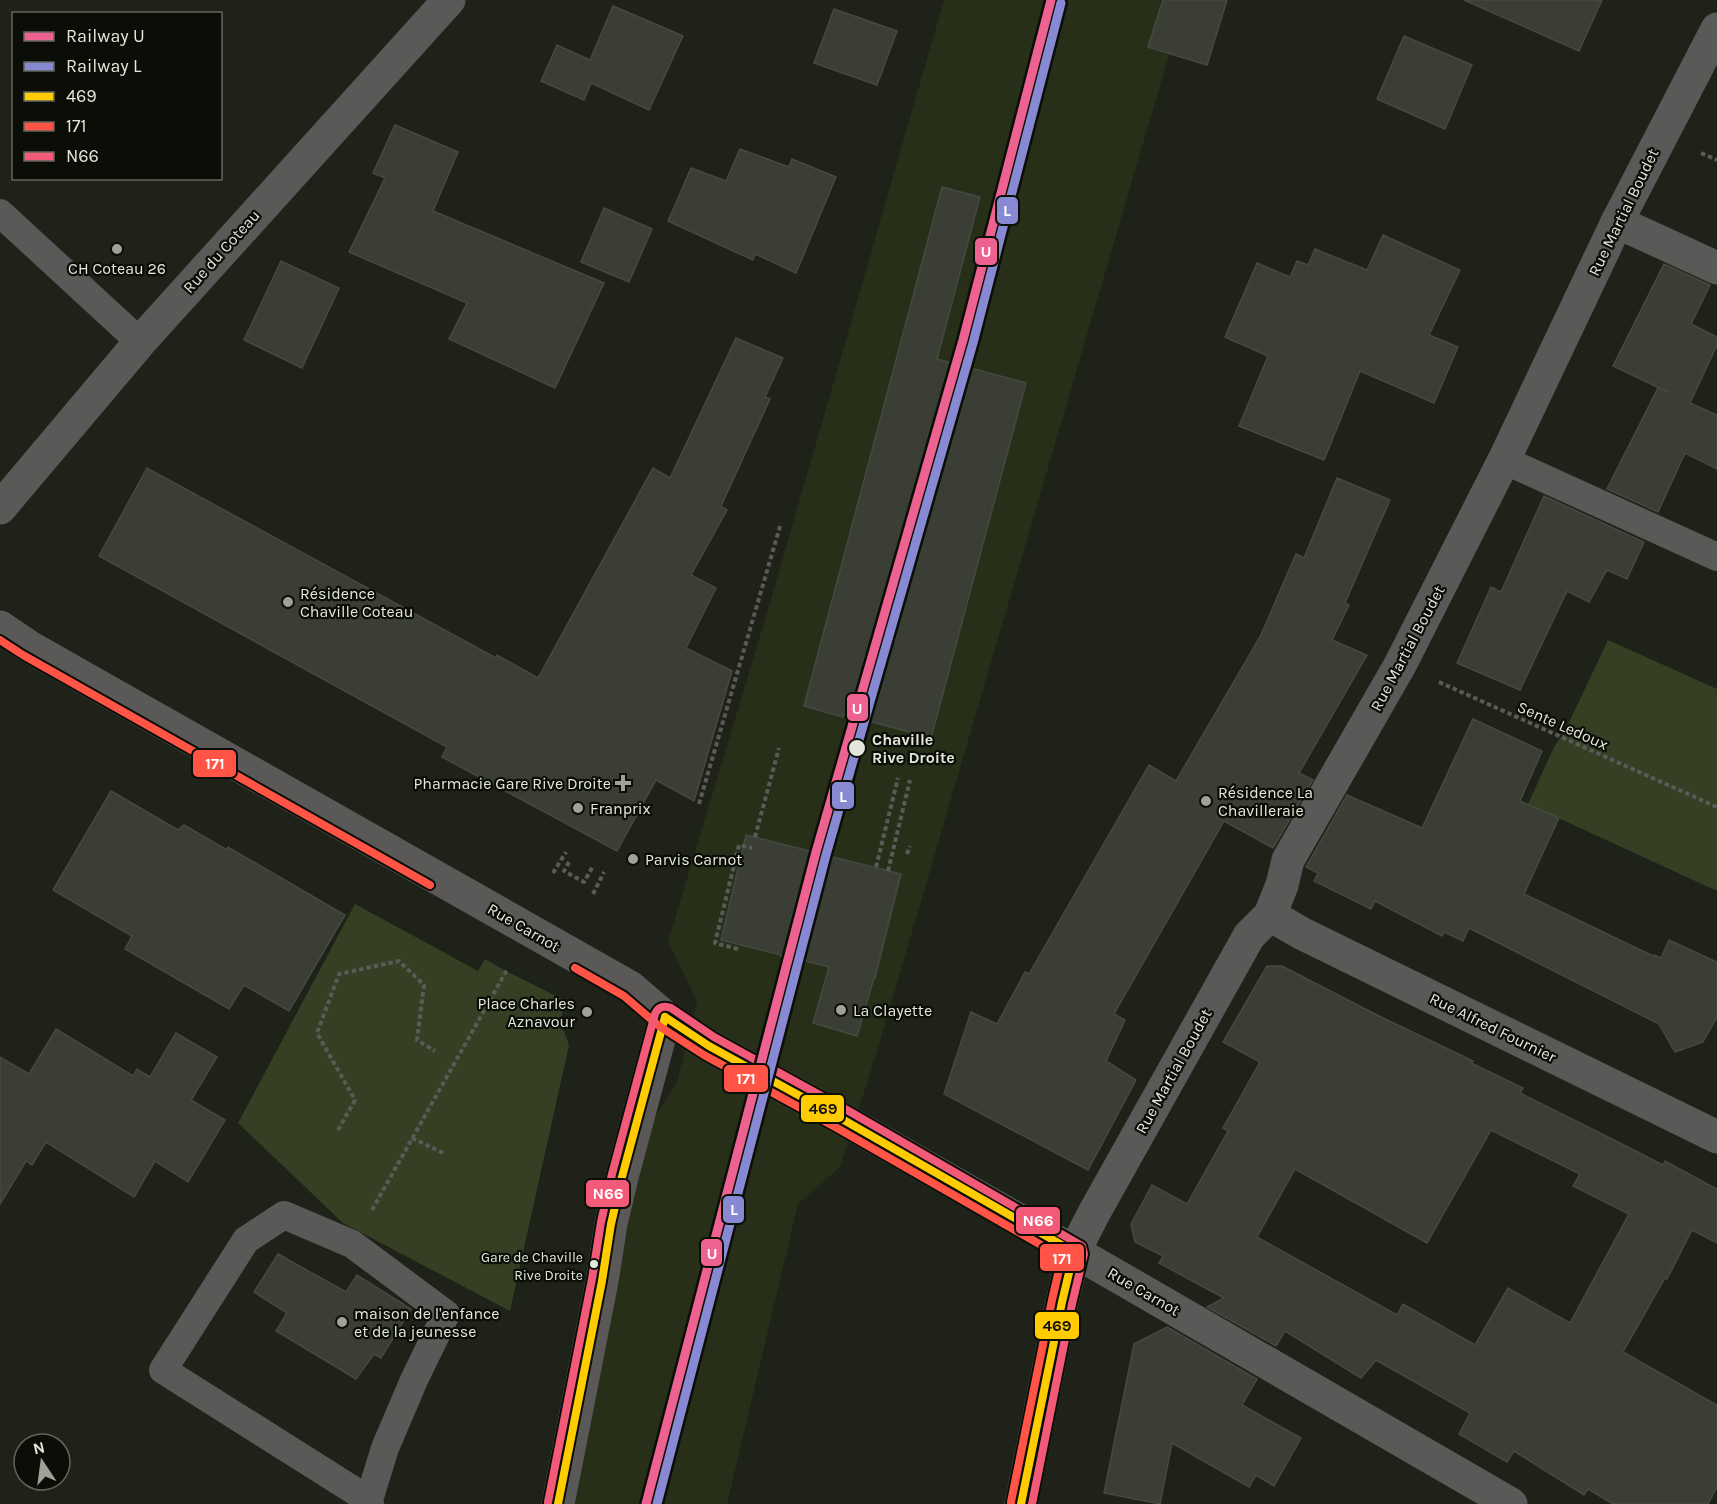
<svg xmlns="http://www.w3.org/2000/svg" width="1717" height="1504" font-family="Karla,sans-serif">
<style>
.built{fill:#272f19}
.green{fill:#353f23}
.building{fill:#3a3e35;stroke:#464941;stroke-width:1.5;fill-rule:evenodd}
.lines{fill:none;stroke-linecap:round;stroke-linejoin:round}
.path{stroke:#5a5a57;stroke-width:4;stroke-dasharray:4.5 3;stroke-linecap:butt}
.service{stroke:#5b5958;stroke-width:28}
.minor{stroke:#5b5958;stroke-width:33}
.bus-1-casing{stroke:#0b0e07;stroke-width:12}
.bus-2-casing{stroke:#0b0e07;stroke-width:12}
.bus-3-casing{stroke:#0b0e07;stroke-width:12}
.bus-1{stroke:#fecc00;stroke-width:8}
.bus-2{stroke:#ff5446;stroke-width:8}
.bus-3{stroke:#f35a78;stroke-width:8}
.rail-1-casing{stroke:#0b0e07;stroke-width:14}
.rail-2-casing{stroke:#0b0e07;stroke-width:14}
.rail-1{stroke:#ee6292;stroke-width:9}
.rail-2{stroke:#8789d2;stroke-width:9}
.poi-dot{fill:#9ea298;stroke:#0b0e07;stroke-width:2}
.stop-dot{fill:#e3e7dc;stroke:#0b0e07;stroke-width:2}
.labels{text-anchor:middle;stroke-width:4.5;stroke-linejoin:round;paint-order:stroke}
.bus-label{font-size:14px;fill:#e3e7dc;stroke:#0b0e07;text-anchor:end}
.street-label{font-size:16px;fill:#e3e7dc;stroke:#0b0e07}
.poi-label{font-size:16px;fill:#e3e7dc;stroke:#0b0e07;text-anchor:start}
.stop-label{font-size:16px;font-weight:bold;fill:#e3e7dc;stroke:#0b0e07;text-anchor:start}
.line-badge{stroke:#0b0e07;stroke-width:2}
.badge-label{font-size:16px;text-anchor:middle;font-weight:bold;fill:#fff}
.pale-badge-label{font-size:16px;text-anchor:middle;font-weight:bold;fill:#111}
</style>
<rect width="100%" height="100%" fill="#1f2219"/>
<polygon class="built" points="944,0 1185,0 876,1055 840,1167 798,1204 727,1504 575,1504 599,1370 647,1131 677,1082 697,1001 668,942 772,596"/>
<g class="green">
<polygon points="1608,640 1717,689 1717,891 1528,804 1554,747 1565,731"/>
<polygon points="355,904 478,971 485,959 506,971 564,1000 561,1023 569,1045 510,1311 343,1223 238,1123"/>
</g>
<g class="building">
<polygon points="1163,0 1227,0 1207,65 1148,47"/>
<polygon points="1464,0 1602,0 1579,51"/>
<polygon points="613,6 683,36 649,110 591,83 584,100 541,81 557,45 590,60"/>
<polygon points="834,9 897,31 877,85 814,63"/>
<polygon points="1404,36 1472,65 1445,129 1377,99"/>
<polygon points="395,125 458,152 433,211 604,283 555,388 449,339 467,303 349,252 385,178 373,173"/>
<polygon points="740,149 789,167 792,159 836,177 796,273 755,254 753,260 668,221 691,168 726,181"/>
<polygon points="942,187 980,197 937,359 1026,383 931,738 843,714 843,717 804,706"/>
<polygon points="604,208 652,229 629,282 581,262"/>
<polygon points="1383,235 1460,270 1429,335 1458,347 1434,403 1360,371 1324,460 1239,426 1268,356 1225,337 1257,263 1290,277 1297,261 1308,265 1315,249 1367,270"/>
<polygon points="281,261 339,288 302,368 244,340"/>
<polygon points="1664,264 1710,285 1691,324 1717,337 1717,345 1690,403 1717,415 1717,469 1685,453 1658,512 1607,489 1658,388 1668,392 1613,366"/>
<polygon points="736,338 783,358 765,397 770,399 721,506 727,510 691,575 716,588 686,648 732,671 694,801 656,780 617,851 442,757 447,747 99,556 147,468 496,658 497,655 538,678 653,468 670,478"/>
<polygon points="1337,478 1390,500 1345,603 1349,605 1332,640 1367,655 1299,773 1313,780 1273,848 1224,821 1114,1014 1125,1020 1106,1061 1136,1080 1088,1170 944,1094 971,1012 997,1024 1025,972 1029,974 1149,765 1176,781 1260,637 1296,554 1304,558"/>
<polygon points="1544,496 1644,542 1627,579 1607,570 1589,602 1567,591 1520,690 1457,663 1491,587 1501,592"/>
<polygon points="1473,719 1542,751 1520,801 1559,818 1524,894 1653,956 1654,955 1661,958 1669,940 1717,962 1717,1017 1703,1042 1675,1052 1659,1024 1469,928 1463,941 1444,932 1442,936 1375,901 1371,909 1314,881 1318,873 1306,867 1347,795 1422,828"/>
<polygon points="111,791 178,830 184,825 227,850 228,847 345,915 289,1011 244,985 229,1009 125,949 132,936 53,890"/>
<polygon points="746,835 901,874 875,978 874,978 857,1036 813,1023 829,967 721,940"/>
<path d="M 1267,966 L 1282,966 L 1377,1015 L 1473,1061 L 1471,1063 L 1523,1088 L 1520,1093 L 1608,1137 L 1663,1165 L 1665,1161 L 1717,1189 L 1717,1243 L 1692,1230 L 1667,1279 L 1665,1278 L 1623,1352 L 1717,1405 L 1717,1487 L 1708,1504 L 1613,1504 L 1588,1489 L 1584,1495 L 1514,1451 L 1507,1462 L 1459,1434 L 1470,1413 L 1376,1360 L 1361,1378 L 1285,1331 L 1276,1346 L 1207,1307 L 1224,1298 L 1159,1263 L 1163,1256 L 1135,1242 L 1131,1224 L 1152,1185 L 1187,1204 L 1228,1131 L 1223,1128 L 1260,1062 L 1223,1042 ZM 1491,1130 L 1580,1174 L 1573,1186 L 1629,1214 L 1570,1323 L 1508,1288 L 1475,1345 L 1403,1304 L 1397,1315 L 1257,1237 L 1295,1169 L 1427,1243 Z"/>
<polygon points="56,1029 133,1076 137,1069 150,1077 176,1033 217,1057 191,1100 225,1120 188,1182 155,1161 134,1197 46,1142 32,1165 26,1161 0,1204 0,1057 29,1074"/>
<polygon points="278,1254 346,1292 357,1275 411,1309 381,1358 374,1354 356,1379 276,1331 287,1313 254,1292"/>
<polygon points="1167,1327 1257,1379 1242,1405 1301,1438 1274,1486 1256,1475 1249,1487 1172,1443 1160,1504 1104,1493 1134,1344"/>
</g>
<g class="lines">
<g class="path">
<polyline points="1701,153 1717,160"/>
<polyline points="1439,682 1717,807"/>
<polyline points="699,804 781,523"/>
<polyline points="755,837 779,748"/>
<polyline points="907,854 910,846"/>
<polyline points="569,862 564,871 584,882 593,866"/>
<polyline points="876,867 898,778"/>
<polyline points="888,871 910,780"/>
<polyline points="553,873 566,852"/>
<polyline points="593,894 604,872"/>
<polyline points="738,949 715,943 739,845 752,848"/>
<polyline points="782,955 792,974"/>
<polyline points="775,1035 792,974 803,960"/>
<polyline points="338,1130 355,1100 317,1033 339,974 399,961 424,985 417,1040 435,1051"/>
<polyline points="412,1138 445,1154"/>
<polyline points="372,1210 508,968"/>
</g>
<g class="service">
<polyline points="0,213 140,342"/>
<polyline points="1504,460 1717,557"/>
<polyline points="369,1500 163,1370 246,1240 284,1215 352,1244 446,1314 414,1380 385,1448 369,1500 370,1504"/>
</g>
<g class="minor">
<polyline points="1617,222 1717,268"/>
<polyline points="0,508 140,342 449,0"/>
<polyline points="0,627 28,646 102,688 630,987 665,1017 709,1046 842,1119 1110,1272 1511,1504"/>
<polyline points="1270,915 1301,933 1717,1137"/>
<polyline points="558,1504 602,1281 611,1224 622,1177 665,1017"/>
<polyline points="1021,1504 1062,1302 1074,1252 1094,1213 1249,936 1270,915 1282,885 1288,860 1400,665 1504,460 1617,222 1717,29"/>
</g>
<defs>
<g id="bus-1">
<polyline points="665,1017 709,1046 842,1119 1074,1252 1062,1302 1021,1504"/>
<polyline points="558,1504 602,1281 611,1224 622,1177 665,1017"/>
</g>
<g id="bus-2">
<polyline points="0,640 23,655 430,885"/>
<polyline points="575,968 624,996 659,1026 704,1055 837,1128 1062,1257 1052,1300 1011,1502"/>
</g>
<path id="bus-3" d="M 548,1502 L 592,1279 L 601,1222 L 612,1174 L 655,1014 C 658,1007 664,1005 671,1008 L 714,1037 L 847,1110 L 1082,1246 L 1084,1254 L 1072,1304 L 1032,1504"/>
</defs>
<use href="#bus-1" class="bus-1-casing"/>
<use href="#bus-2" class="bus-2-casing"/>
<use href="#bus-3" class="bus-3-casing"/>
<use href="#bus-1" class="bus-1"/>
<use href="#bus-2" class="bus-2"/>
<use href="#bus-3" class="bus-3"/>
<defs>
<polyline id="rail-1" points="646,1504 816,852 963,340 1051,0"/>
<polyline id="rail-2" points="657,1504 826,855 973,343 1061,3"/>
</defs>
<use href="#rail-1" class="rail-1-casing"/>
<use href="#rail-2" class="rail-2-casing"/>
<use href="#rail-1" class="rail-1"/>
<use href="#rail-2" class="rail-2"/>
</g>
<g class="poi-dot">
<circle cx="117" cy="249" r="6"/>
<circle cx="288" cy="602" r="6"/>
<path d="M620 774h6v6h6v6h-6v6h-6v-6h-6v-6h6z"/>
<circle cx="1206" cy="801" r="6"/>
<circle cx="578" cy="808" r="6"/>
<circle cx="633" cy="859" r="6"/>
<circle cx="841" cy="1010" r="6"/>
<circle cx="587" cy="1012" r="6"/>
<circle cx="342" cy="1322" r="6"/>
</g>
<g class="stop-dot">
<circle cx="857" cy="748" r="9"/>
<circle cx="594" cy="1264" r="5"/>
</g>
<g class="labels">
<g class="bus-label">
<text x="583" y="1262">Gare de Chaville<tspan x="583" dy="18">Rive Droite</tspan></text>
</g>
<g class="street-label">
<text transform="translate(1623 212) rotate(-64)" y="6">Rue Martial Boudet</text>
<text transform="translate(221 251) rotate(-48)" y="6">Rue du Coteau</text>
<text transform="translate(1407 648) rotate(-62)" y="6">Rue Martial Boudet</text>
<text transform="translate(1563 725) rotate(24)" y="6">Sente Ledoux</text>
<text transform="translate(524 927) rotate(30)" y="6">Rue Carnot</text>
<text transform="translate(1493 1027) rotate(26)" y="6">Rue Alfred Fournier</text>
<text transform="translate(1173 1071) rotate(-61)" y="6">Rue Martial Boudet</text>
<text transform="translate(1144 1291) rotate(30)" y="6">Rue Carnot</text>
</g>
<g class="poi-label">
<text x="117" y="274" text-anchor="middle">CH Coteau 26</text>
<text x="300" y="599">Résidence<tspan x="300" dy="18">Chaville Coteau</tspan></text>
<text x="611" y="789" text-anchor="end">Pharmacie Gare Rive Droite</text>
<text x="1218" y="798">Résidence La<tspan x="1218" dy="18">Chavilleraie</tspan></text>
<text x="590" y="814">Franprix</text>
<text x="645" y="865">Parvis Carnot</text>
<text x="575" y="1009" text-anchor="end">Place Charles<tspan x="575" dy="18">Aznavour</tspan></text>
<text x="853" y="1016">La Clayette</text>
<text x="354" y="1319">maison de l'enfance<tspan x="354" dy="18">et de la jeunesse</tspan></text>
</g>
<g class="stop-label">
<text x="872" y="745">Chaville<tspan x="872" dy="18">Rive Droite</tspan></text>
</g>
</g>
<g class="line-badge">
<rect x="996" y="196" width="23" height="29" rx="6" fill="#8789d2"/>
<rect x="974" y="237" width="24" height="29" rx="6" fill="#ee6292"/>
<rect x="846" y="693" width="23" height="29" rx="6" fill="#ee6292"/>
<rect x="192" y="749" width="45" height="29" rx="6" fill="#ff5446"/>
<rect x="831" y="781" width="24" height="29" rx="6" fill="#8789d2"/>
<rect x="723" y="1064" width="46" height="29" rx="6" fill="#ff5446"/>
<rect x="800" y="1094" width="45" height="29" rx="6" fill="#fecc00"/>
<rect x="585" y="1179" width="45" height="29" rx="6" fill="#f35a78"/>
<rect x="722" y="1195" width="23" height="29" rx="6" fill="#8789d2"/>
<rect x="1015" y="1206" width="46" height="29" rx="6" fill="#f35a78"/>
<rect x="700" y="1238" width="23" height="29" rx="6" fill="#ee6292"/>
<rect x="1039" y="1243" width="46" height="29" rx="6" fill="#ff5446"/>
<rect x="1034" y="1311" width="46" height="29" rx="6" fill="#fecc00"/>
</g>
<g class="badge-label">
<text x="1007" y="216">L</text>
<text x="986" y="257">U</text>
<text x="857" y="714">U</text>
<text x="215" y="769">171</text>
<text x="843" y="802">L</text>
<text x="746" y="1084">171</text>
<text x="608" y="1199">N66</text>
<text x="734" y="1215">L</text>
<text x="1038" y="1226">N66</text>
<text x="712" y="1259">U</text>
<text x="1062" y="1264">171</text>
</g>
<g class="pale-badge-label">
<text x="823" y="1114">469</text>
<text x="1057" y="1331">469</text>
</g>
<rect x="12" y="12" width="210" height="168" fill="#0b0e07" stroke="#61655c" stroke-width="1.5"/>
<rect x="24" y="32" width="30" height="9" fill="#ee6292" stroke="#61655c" stroke-width="1.5"/>
<text x="66" y="42" font-size="18" fill="#e3e7dc">Railway U</text>
<rect x="24" y="62" width="30" height="9" fill="#8789d2" stroke="#61655c" stroke-width="1.5"/>
<text x="66" y="72" font-size="18" fill="#e3e7dc">Railway L</text>
<rect x="24" y="92" width="30" height="9" fill="#fecc00" stroke="#61655c" stroke-width="1.5"/>
<text x="66" y="102" font-size="18" fill="#e3e7dc">469</text>
<rect x="24" y="122" width="30" height="9" fill="#ff5446" stroke="#61655c" stroke-width="1.5"/>
<text x="66" y="132" font-size="18" fill="#e3e7dc">171</text>
<rect x="24" y="152" width="30" height="9" fill="#f35a78" stroke="#61655c" stroke-width="1.5"/>
<text x="66" y="162" font-size="18" fill="#e3e7dc">N66</text>
<g transform="translate(42 1462) rotate(347)"><circle r="28" fill="#0b0e07" stroke="#61655c" stroke-width="1.5"/>
<path d="M0-4.5L10 22L0 15L-10 22Z" fill="#9ea298"/>
<text y="-9" font-size="16" font-weight="bold" text-anchor="middle" fill="#e3e7dc">N</text>
</g>
</svg>
